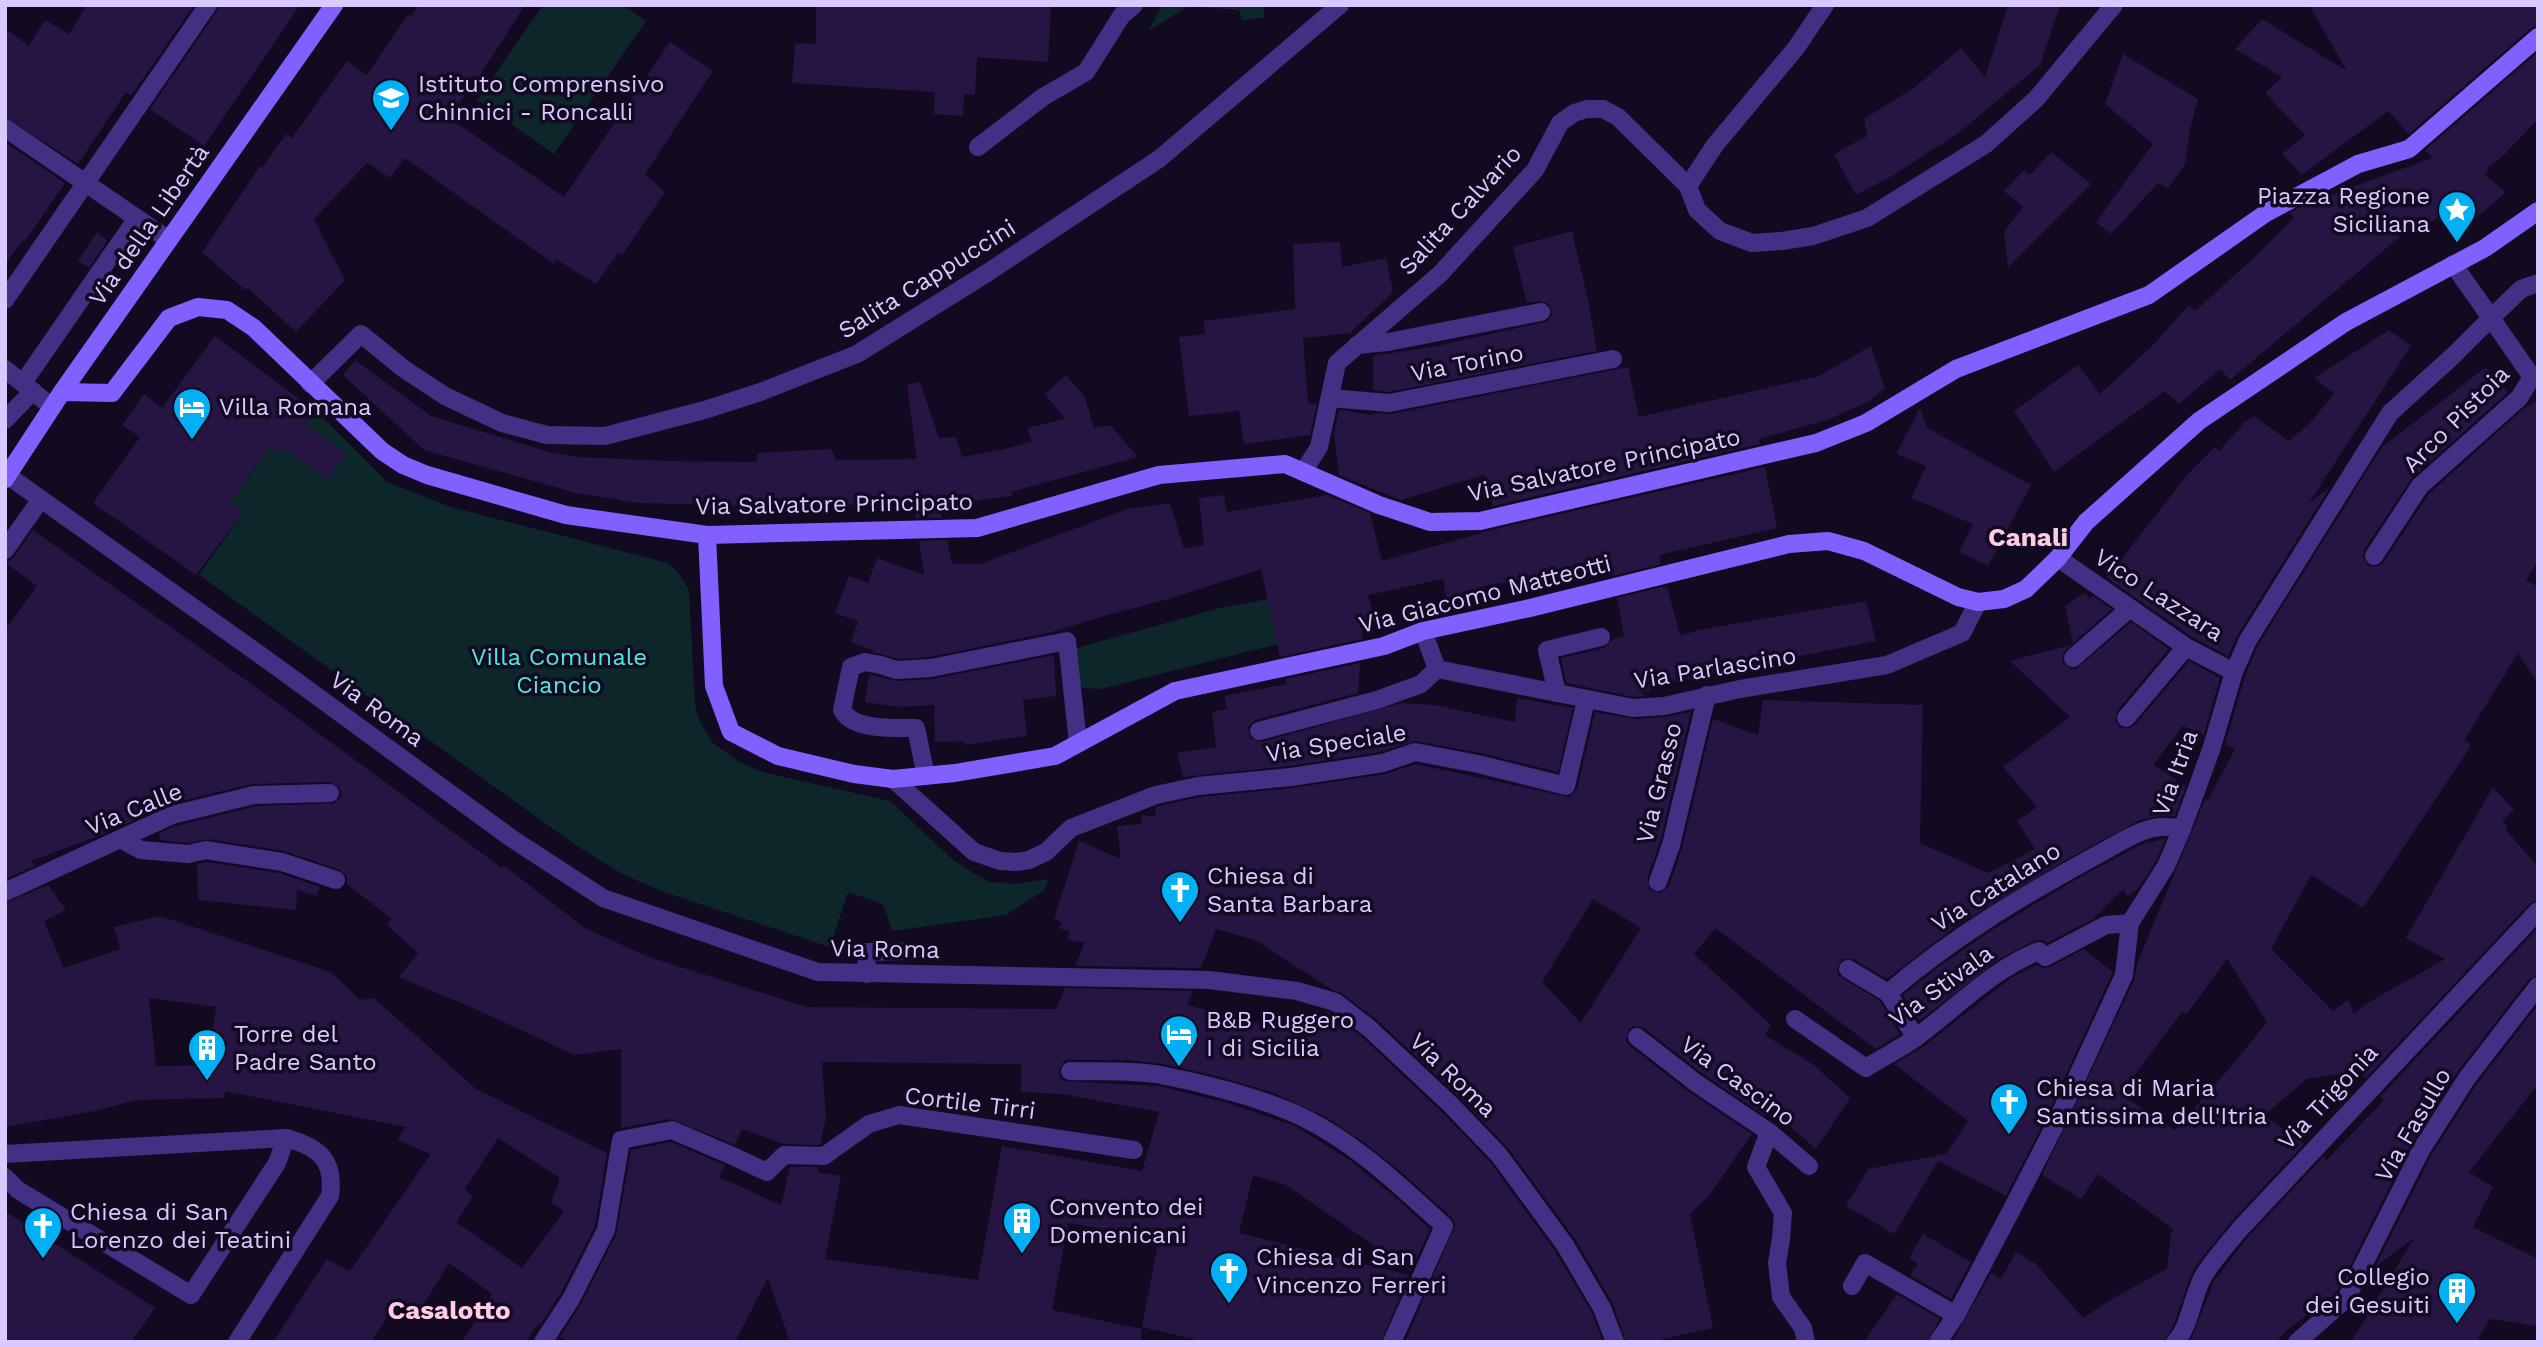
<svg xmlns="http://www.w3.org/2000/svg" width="2543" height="1347" font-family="'Work Sans',sans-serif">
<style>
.green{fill:#0c262a}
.building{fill:#261443;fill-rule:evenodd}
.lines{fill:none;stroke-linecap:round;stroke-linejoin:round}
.service{stroke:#423084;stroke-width:18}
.minor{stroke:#423084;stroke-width:18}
.secondary{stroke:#8160ff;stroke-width:18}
.labels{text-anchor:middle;stroke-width:7;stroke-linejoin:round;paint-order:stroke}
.poi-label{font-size:24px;fill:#d9c9ff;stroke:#120a20;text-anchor:start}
.street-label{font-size:24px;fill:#d9c9ff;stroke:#120a20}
.park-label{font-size:24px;fill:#48ece1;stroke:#120a20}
.neighbourhood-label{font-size:26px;font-weight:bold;fill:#ffcbe2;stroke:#120a20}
</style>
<rect width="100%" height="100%" fill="#120a20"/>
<g class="green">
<polygon points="543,5 623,5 646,21 554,154 477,100"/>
<polygon points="1162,5 1264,5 1264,17 1242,21 1239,10 1189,6 1148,31"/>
<polygon points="315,410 387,482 451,507 668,563 678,572 689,590 695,705 700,722 713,743 740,762 762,772 890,801 951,858 973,873 990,882 1015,884 1049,879 1043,891 1006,915 892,931 883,904 848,892 830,947 667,893 624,875 577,846 199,575 244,511 229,503 271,446 283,454"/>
<polygon points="1268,599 1278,644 1101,689 1083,688 1079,684 1073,649 1220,608"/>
</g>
<g class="building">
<polygon points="87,5 194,5 131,96 126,92 78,164 5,117 5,28 29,46 45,20 69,34"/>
<polygon points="219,5 300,5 204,146 150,109 217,11"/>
<polygon points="419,5 525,5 479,77 448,117 564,197 670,42 713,71 645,174 665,192 623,254 618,253 596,284 556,259 554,264 405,158 390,178 367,163 314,219 345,280 296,332 248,288 245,290 202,252 260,166 262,168 286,134 292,138 347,61 367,75 398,29 408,15 411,17"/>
<polygon points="816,5 1051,5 1048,62 977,57 975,95 964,94 963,116 934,114 935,92 792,83 795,43 816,44"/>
<polygon points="2008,5 2060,5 2040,65 1957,134 1892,176 1856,195 1834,154 1867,136 1864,119 1915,87 1961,48 1985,77"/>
<polygon points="2309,5 2538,5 2538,26 2531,28 2409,134 2388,111 2302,175 2282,154 2305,135 2265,93 2282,77 2235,49 2262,19 2347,71"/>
<polygon points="2538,52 2538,119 2502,157 2487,168 2489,170 2485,175 2506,192 2473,221 2458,202 2426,226 2421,219 2230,380 2220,369 2179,404 2165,391 2054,472 2014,411 2078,365 2100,394 2152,346 2189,305 2195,311 2258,254 2294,218 2289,213 2311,202 2432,158 2425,150"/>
<polygon points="2123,54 2198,99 2190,129 2185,164 2168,189 2158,183 2111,234 2096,222 2153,144 2105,104"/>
<polygon points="5,142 65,183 25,241 23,240 5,264"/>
<polygon points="2051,152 2091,184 2008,267 2004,232 2023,207 2004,191 2024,170 2030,175"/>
<polygon points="1572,231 1589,304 1597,351 1388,392 1373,390 1373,356 1437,346 1548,321 1552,315 1549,304 1539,301 1527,303 1513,247"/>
<polygon points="97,232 107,241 89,268 78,261"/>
<polygon points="1340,242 1342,267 1386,258 1393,292 1350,333 1303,338 1308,403 1317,404 1310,435 1244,444 1239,411 1189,416 1179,337 1205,334 1204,321 1295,309 1293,244"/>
<polygon points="2389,330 2411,346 2308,504 2330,487 2238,634 2228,656 2192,637 2107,578 2187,475 2215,447 2219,451 2245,422 2254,416 2289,441 2312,421 2334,393 2314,378"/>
<polygon points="215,336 310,407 310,417 305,424 346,454 327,480 287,449 283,454 271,446 229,503 244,511 196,575 93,503 140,437 122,425 144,394 162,408"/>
<polygon points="1871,346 1885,388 1869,401 1830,419 1759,439 1760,444 1493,506 1484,475 1401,500 1339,475 1334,433 1339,410 1373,415 1373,413 1391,414 1628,367 1639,417 1819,376"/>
<polygon points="355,360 431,416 549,452 579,457 670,461 757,462 757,453 831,449 836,460 917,459 907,385 920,382 939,438 956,437 962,457 1000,450 1032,442 1027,428 1065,419 1045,394 1066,375 1085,397 1094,428 1110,425 1138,457 1011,492 1012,496 939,505 942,518 916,518 914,504 761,506 639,503 576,493 424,450 343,375"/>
<path d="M 2486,367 L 2508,392 L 2412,478 L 2364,550 L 2363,556 L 2368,566 L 2378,566 L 2383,563 L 2429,494 L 2523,409 L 2538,400 L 2538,561 L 2526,580 L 2538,587 L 2538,684 L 2518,653 L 2465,739 L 2471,746 L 2363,908 L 2311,875 L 2271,949 L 2333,1011 L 2348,1000 L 2354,1014 L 2364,1005 L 2445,959 L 2406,938 L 2493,787 L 2514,810 L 2502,821 L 2508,828 L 2506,830 L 2538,867 L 2538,900 L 2530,903 L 2365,1079 L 2359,1071 L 2307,1079 L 2264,1115 L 2304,1144 L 2231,1222 L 2198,1263 L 2190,1278 L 2174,1324 L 2164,1342 L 1952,1342 L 1991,1273 L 2001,1279 L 2016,1252 L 2036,1264 L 2083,1318 L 2117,1296 L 2167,1269 L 2171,1233 L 2174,1230 L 2098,1174 L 2081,1199 L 2042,1175 L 2134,980 L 2137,964 L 2205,799 L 2208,800 L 2235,749 L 2225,744 L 2245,676 L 2258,645 L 2382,447 ZM 2227,959 L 2267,1022 L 2234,1063 L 2175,1130 L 2120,1094 L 2182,1012 L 2186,1015 Z"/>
<polygon points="1920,408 1927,428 2031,485 1988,566 1959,552 1973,524 1911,498 1926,466 1896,454"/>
<polygon points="1765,467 1777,528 1659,555 1661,564 1612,576 1610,566 1574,574 1573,571 1483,586 1485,594 1447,603 1443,579 1368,595 1375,620 1363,623 1362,639 1280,657 1261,569 1172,598 1104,616 1052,632 930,657 898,659 873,652 873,650 851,642 858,621 835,613 849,576 868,583 877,558 924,575 919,541 947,540 952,564 980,564 1128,509 1170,503 1184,549 1204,545 1199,498 1224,495 1227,512 1327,495 1370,513 1382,561 1499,528"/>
<polygon points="33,530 257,688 502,868 503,865 585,928 646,956 807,1007 1056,1009 1065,988 1193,991 1187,1005 1305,1035 1326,1011 1330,1012 1362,1037 1442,1112 1490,1162 1555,1251 1592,1313 1603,1342 1405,1342 1455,1225 1452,1218 1401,1172 1365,1143 1326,1117 1271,1092 1216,1076 1163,1064 1128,1060 1070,1060 1064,1061 1059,1070 1060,1077 1065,1081 1159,1086 1228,1103 1295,1126 1351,1161 1403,1204 1430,1229 1411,1271 1286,1185 1253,1175 1239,1233 1409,1275 1381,1342 1205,1342 1142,1327 1159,1238 1068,1223 1052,1310 1142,1329 1141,1342 790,1342 768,1278 735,1342 568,1342 560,1337 581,1304 616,1235 631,1150 671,1142 725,1165 719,1177 781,1205 790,1167 819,1167 818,1172 841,1176 825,1259 978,1280 1002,1146 1142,1171 1159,1112 1062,1094 1021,1092 1021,1064 822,1062 826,1118 820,1145 784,1144 742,1129 735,1145 671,1119 621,1128 621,1049 574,1055 480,1011 399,977 418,953 387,925 392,919 347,884 347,877 340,870 284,851 208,839 187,843 160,840 159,833 176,826 256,806 335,803 340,798 341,792 339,787 330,782 252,784 169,804 106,833 31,861 35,866 5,879 5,630 37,586 6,563 14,557"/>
<polygon points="1667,586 1680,636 1699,630 1866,601 1876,641 1651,686 1651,690 1640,693 1648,696 1634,697 1566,683 1561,658 1604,648 1612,640 1624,636 1617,598"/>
<polygon points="2084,593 2090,599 2093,596 2112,609 2073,643 2065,606"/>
<path d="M 2131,622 L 2169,649 L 2117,711 L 2115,721 L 2119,727 L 2129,729 L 2135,725 L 2189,661 L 2220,678 L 2204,735 L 2183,726 L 2153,765 L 2186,786 L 2175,816 L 2159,816 L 2140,820 L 2064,861 L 1956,926 L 1887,979 L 1853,959 L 1842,959 L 1837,968 L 1838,975 L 1880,1001 L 1900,1034 L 1876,1049 L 1715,928 L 1694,954 L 1771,1025 L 1765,1035 L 1814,1065 L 1850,1098 L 1816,1149 L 1770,1109 L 1765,1116 L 1703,1074 L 1644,1028 L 1633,1026 L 1628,1031 L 1626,1041 L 1630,1046 L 1689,1092 L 1752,1134 L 1708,1197 L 1690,1214 L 1713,1328 L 1650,1342 L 1626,1342 L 1612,1302 L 1575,1239 L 1508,1148 L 1458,1096 L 1377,1020 L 1341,993 L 1331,989 L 1255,940 L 1216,929 L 1201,968 L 1075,966 L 1085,942 L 1068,940 L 1069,931 L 1059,928 L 1062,922 L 1054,919 L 1079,841 L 1121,859 L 1117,826 L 1141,824 L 1142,815 L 1155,817 L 1156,807 L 1159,806 L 1200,797 L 1292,788 L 1385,774 L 1416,764 L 1569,797 L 1577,789 L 1595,712 L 1634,719 L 1665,717 L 1691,712 L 1660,842 L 1647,879 L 1650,890 L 1661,893 L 1669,886 L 1682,848 L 1713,719 L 1758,735 L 1763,700 L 1923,705 L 1920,843 L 1988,873 L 2035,849 L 2017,821 L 2037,807 L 2003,767 L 2070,717 L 2010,661 L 2070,645 L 2063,654 L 2062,661 L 2069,668 L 2076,669 ZM 1593,899 L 1641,928 L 1581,1023 L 1542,982 Z"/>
<polygon points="1054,655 1056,696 1023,700 1027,736 964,745 965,741 935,742 934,705 899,707 865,702 869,674 896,681 932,679"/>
<polygon points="1360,663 1358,693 1255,720 1248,727 1250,738 1262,742 1401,703 1434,705 1515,722 1517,698 1573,708 1558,772 1480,753 1416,741 1380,752 1290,766 1183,777 1177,753 1216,747 1212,712 1227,709 1224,696 1287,684 1285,679"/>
<polygon points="2166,838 2156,861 2137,890 2127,896 2123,889 2093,919 2047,943 2042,940 2034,941 2001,958 1919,1021 1903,995 1944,963 1995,928 2075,880 2140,845"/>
<polygon points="206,862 279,873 320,887 317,896 297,890 296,910 198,900 197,864"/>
<path d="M 48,885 L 66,910 L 44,921 L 64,968 L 120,949 L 114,927 L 160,916 L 331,972 L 360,1000 L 374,998 L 476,1089 L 607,1153 L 595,1226 L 561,1293 L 540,1325 L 538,1324 L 526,1342 L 462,1342 L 492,1294 L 449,1263 L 413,1322 L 391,1311 L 371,1342 L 273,1342 L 327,1259 L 350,1271 L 431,1154 L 397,1140 L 406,1127 L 225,1091 L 224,1098 L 136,1100 L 95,1111 L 5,1127 L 5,903 ZM 149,998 L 216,1007 L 208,1065 L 156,1066 ZM 498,1138 L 560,1178 L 551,1203 L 564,1211 L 522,1268 L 456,1222 L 473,1197 L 465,1189 Z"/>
<polygon points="2538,928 2538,975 2529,979 2458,1071 2411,1144 2337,1292 2286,1331 2277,1342 2190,1342 2214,1281 2248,1237 2323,1157 2327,1160 2384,1100 2380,1097"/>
<polygon points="2084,949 2113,972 2046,1118 2006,1196 1938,1161 1894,1234 1846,1206 1868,1169 1946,1154 1968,1121 1894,1064 1923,1047 2012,977 2037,965 2042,968 2050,967"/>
<polygon points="2538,1005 2538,1084 2469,1172 2493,1187 2473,1227 2538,1259 2538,1326 2490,1319 2476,1342 2351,1342 2414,1238 2375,1267 2431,1156 2476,1085"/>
<polygon points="5,1211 155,1308 131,1342 5,1342"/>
<polygon points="1923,1234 1971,1262 1951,1299 1910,1275 1918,1264 1909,1258"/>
<polygon points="1897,1294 1940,1319 1927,1342 1864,1342"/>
</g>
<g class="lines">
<g class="service">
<polyline points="978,147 1043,97 1086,72 1122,15 1134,5"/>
<polyline points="1357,345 1388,342 1541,312"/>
<polyline points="23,383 137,218"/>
<polyline points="5,550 41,499"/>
<polyline points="2374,556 2420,486 2519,398 2532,377 2491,318"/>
<polyline points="2073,658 2130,608"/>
<polyline points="881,665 896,670 931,668 1067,641 1078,743"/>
<polyline points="1557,693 1547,650 1601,637"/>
<polyline points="2126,718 2186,647"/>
<polyline points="867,974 866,952 909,951"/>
<polyline points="737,1158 767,1172 784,1155 824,1156 869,1124 899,1115 1134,1150"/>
<polyline points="5,1177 18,1190 191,1295 277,1163 286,1138"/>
<polyline points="1852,1286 1865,1263 1956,1315"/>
</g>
<g class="minor">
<polyline points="1825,5 1796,48 1715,145 1688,186 1697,210 1720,231 1752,243 1782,241 1813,236 1867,218 1986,144 2036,99 2114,5"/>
<polyline points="5,128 169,240"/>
<polyline points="5,300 208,5"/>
<polyline points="2491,318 2521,289 2538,283"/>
<polyline points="5,369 52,407"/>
<polyline points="310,384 361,334 404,369 445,396 502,423 547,435 605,436 708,409 763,391 857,354 987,273 1159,159 1340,5"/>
<polyline points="1330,398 1389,403 1613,359"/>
<polyline points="5,420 33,391"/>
<polyline points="1303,472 1319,447 1337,363 1440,274 1535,170 1560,123 1574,113 1587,109 1603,109 1618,117 1688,186"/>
<polyline points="7,475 277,667 511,838 603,898 818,972 1209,980 1297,991 1335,1002 1369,1028 1450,1104 1499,1155 1565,1245 1602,1308 1615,1342"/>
<polyline points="2058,558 2186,647 2234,672"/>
<polyline points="1423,631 1437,669 1633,708 1664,706 1740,689 1887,665 1962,633 1978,602"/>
<path d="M 881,665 L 865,662 L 851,667 L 842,710 C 853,731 896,728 916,728 L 926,776"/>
<polyline points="1259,731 1377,700 1421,684 1437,669"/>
<polyline points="893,779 974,852 1000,861 1016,862 1029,860 1046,852 1071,828 1156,795 1198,786 1291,777 1383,763 1415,752 1478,764 1566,786 1586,700"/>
<polyline points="120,839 141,850 188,854 206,850 282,862 336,880"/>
<polyline points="1658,882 1671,845 1707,695"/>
<polyline points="5,892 172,815 254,795 330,793"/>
<path d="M 1848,969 L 1888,993 C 1953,937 2022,896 2097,855 C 2116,845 2139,829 2160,827 C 2167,826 2175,828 2182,829"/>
<polyline points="1888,993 1916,1038"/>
<path d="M 1795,1019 L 1866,1068 C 1883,1057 1902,1048 1918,1036 C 1957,1007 1993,969 2039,951 L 2045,957 L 2106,925 L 2130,923"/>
<polyline points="1637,1037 1696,1083 1769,1132 1809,1166"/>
<path d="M 1070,1071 C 1100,1072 1132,1070 1161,1075 C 1203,1083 1261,1098 1300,1116 C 1355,1142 1400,1186 1444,1226 L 1392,1342"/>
<polyline points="1769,1132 1756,1167 1783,1213 1781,1239 1777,1263 1781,1297 1803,1328 1806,1342"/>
<path d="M 5,1154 L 286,1138 C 319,1147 335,1160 330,1196 L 237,1342"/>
<polyline points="543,1342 571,1299 606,1230 621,1140 672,1130 737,1158"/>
<polyline points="1938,1342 1956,1315 2012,1209 2056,1123 2124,975 2130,923 2166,866 2182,829 2211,750 2234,672 2248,640 2390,413 2454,355 2491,318 2453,264"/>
<path d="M 2175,1342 C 2189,1330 2193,1293 2204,1275 C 2214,1259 2227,1245 2239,1230 L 2538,911"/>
<polyline points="2297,1342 2346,1299 2421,1150 2467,1078 2538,986"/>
</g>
<g class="secondary">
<polyline points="62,392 112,393 169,318 198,307 227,310 254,328 382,451 403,465 427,475 566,515 707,535 977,528 1159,475 1285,464 1379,505 1430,522 1480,521 1816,443 1866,423 1956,369 2149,295 2266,213 2358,164 2409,149 2538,37"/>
<polyline points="5,479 62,392 334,5"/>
<polyline points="707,535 714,686 731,732 778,756 854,774 893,779 955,773 1055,756 1175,691 1384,646 1423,631 1530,608 1789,544 1828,541 1864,551 1958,597 1978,602 2004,599 2026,589 2058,558 2086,522 2199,421 2346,322 2485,248 2538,211"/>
</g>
</g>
<defs>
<symbol id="school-pin" viewBox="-11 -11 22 30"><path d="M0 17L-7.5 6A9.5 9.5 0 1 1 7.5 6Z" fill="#00aff4" stroke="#120a20"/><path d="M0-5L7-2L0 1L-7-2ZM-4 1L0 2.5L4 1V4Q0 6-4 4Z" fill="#fff"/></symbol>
<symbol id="sight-pin" viewBox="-11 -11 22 30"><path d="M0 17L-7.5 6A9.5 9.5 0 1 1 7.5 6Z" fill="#00aff4" stroke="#120a20"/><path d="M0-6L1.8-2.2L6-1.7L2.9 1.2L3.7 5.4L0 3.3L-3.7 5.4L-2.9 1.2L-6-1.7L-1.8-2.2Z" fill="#fff"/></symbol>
<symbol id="hotel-pin" viewBox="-11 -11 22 30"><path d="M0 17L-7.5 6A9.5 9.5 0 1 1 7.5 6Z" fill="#00aff4" stroke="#120a20"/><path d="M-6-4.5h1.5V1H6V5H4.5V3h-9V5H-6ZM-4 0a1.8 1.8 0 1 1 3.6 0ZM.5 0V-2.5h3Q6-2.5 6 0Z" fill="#fff"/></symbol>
<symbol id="church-pin" viewBox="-11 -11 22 30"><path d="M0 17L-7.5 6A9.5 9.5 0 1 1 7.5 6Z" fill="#00aff4" stroke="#120a20"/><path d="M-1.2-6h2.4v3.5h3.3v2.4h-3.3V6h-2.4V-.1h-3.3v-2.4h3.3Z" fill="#fff"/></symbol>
<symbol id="building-pin" viewBox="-11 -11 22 30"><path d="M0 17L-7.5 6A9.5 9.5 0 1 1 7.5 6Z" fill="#00aff4" stroke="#120a20"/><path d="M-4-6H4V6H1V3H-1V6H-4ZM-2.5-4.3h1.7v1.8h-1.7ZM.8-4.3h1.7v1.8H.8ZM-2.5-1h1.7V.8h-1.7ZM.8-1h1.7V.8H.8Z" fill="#fff"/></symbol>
</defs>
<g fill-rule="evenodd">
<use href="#school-pin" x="369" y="76" width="44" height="60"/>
<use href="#sight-pin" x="2435" y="188" width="44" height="60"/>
<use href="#hotel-pin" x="170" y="385" width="44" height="60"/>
<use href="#church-pin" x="1158" y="868" width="44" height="60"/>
<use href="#hotel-pin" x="1157" y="1012" width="44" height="60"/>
<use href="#building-pin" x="185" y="1026" width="44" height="60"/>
<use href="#church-pin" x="1987" y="1080" width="44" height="60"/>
<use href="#building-pin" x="1000" y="1199" width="44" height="60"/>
<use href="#church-pin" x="21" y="1204" width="44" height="60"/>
<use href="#church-pin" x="1207" y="1249" width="44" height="60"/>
<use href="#building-pin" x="2435" y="1269" width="44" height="60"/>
</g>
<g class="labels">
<g class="poi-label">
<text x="418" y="92">Istituto Comprensivo<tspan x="418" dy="28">Chinnici - Roncalli</tspan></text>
<text x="2430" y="204" text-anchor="end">Piazza Regione<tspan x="2430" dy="28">Siciliana</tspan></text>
<text x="219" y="415">Villa Romana</text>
<text x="1207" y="884">Chiesa di<tspan x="1207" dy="28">Santa Barbara</tspan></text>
<text x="1206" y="1028">B&amp;B Ruggero<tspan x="1206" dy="28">I di Sicilia</tspan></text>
<text x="234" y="1042">Torre del<tspan x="234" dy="28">Padre Santo</tspan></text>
<text x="2036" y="1096">Chiesa di Maria<tspan x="2036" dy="28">Santissima dell'Itria</tspan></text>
<text x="1049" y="1215">Convento dei<tspan x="1049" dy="28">Domenicani</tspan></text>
<text x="70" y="1220">Chiesa di San<tspan x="70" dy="28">Lorenzo dei Teatini</tspan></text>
<text x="1256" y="1265">Chiesa di San<tspan x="1256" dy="28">Vincenzo Ferreri</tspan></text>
<text x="2430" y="1285" text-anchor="end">Collegio<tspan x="2430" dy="28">dei Gesuiti</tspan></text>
</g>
<g class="street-label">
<text transform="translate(1460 210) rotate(-47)" y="8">Salita Calvario</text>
<text transform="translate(149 225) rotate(-55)" y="8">Via della Libertà</text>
<text transform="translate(927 279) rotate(-32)" y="8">Salita Cappuccini</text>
<text transform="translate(1467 363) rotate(-11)" y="8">Via Torino</text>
<text transform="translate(2456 419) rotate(-45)" y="8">Arco Pistoia</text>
<text transform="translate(1604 465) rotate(-12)" y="8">Via Salvatore Principato</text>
<text transform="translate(834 504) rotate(-1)" y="8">Via Salvatore Principato</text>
<text transform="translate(1485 594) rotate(-14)" y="8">Via Giacomo Matteotti</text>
<text transform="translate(2159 595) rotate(33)" y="8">Vico Lazzara</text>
<text transform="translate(1715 668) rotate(-9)" y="8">Via Parlascino</text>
<text transform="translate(377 709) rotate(36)" y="8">Via Roma</text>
<text transform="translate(1336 743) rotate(-9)" y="8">Via Speciale</text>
<text transform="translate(2175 773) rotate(-70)" y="8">Via Itria</text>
<text transform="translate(1659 783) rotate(-76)" y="8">Via Grasso</text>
<text transform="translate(134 809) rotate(-22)" y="8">Via Calle</text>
<text transform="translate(1996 887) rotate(-32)" y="8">Via Catalano</text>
<text transform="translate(885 949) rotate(1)" y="8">Via Roma</text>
<text transform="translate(1941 986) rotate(-36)" y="8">Via Stivala</text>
<text transform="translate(1453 1075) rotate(44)" y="8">Via Roma</text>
<text transform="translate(1738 1081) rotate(36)" y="8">Via Cascino</text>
<text transform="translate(2328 1097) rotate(-47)" y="8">Via Trigonia</text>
<text transform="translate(970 1103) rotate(7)" y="8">Cortile Tirri</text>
<text transform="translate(2413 1125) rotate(-60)" y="8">Via Fasullo</text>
</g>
<g class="park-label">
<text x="559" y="665">Villa Comunale<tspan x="559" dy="28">Ciancio</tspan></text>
</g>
<g class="neighbourhood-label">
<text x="2028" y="546">Canali</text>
<text x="449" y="1319">Casalotto</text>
</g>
</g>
<rect width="2543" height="1347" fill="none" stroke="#d9c9ff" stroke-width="14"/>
</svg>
